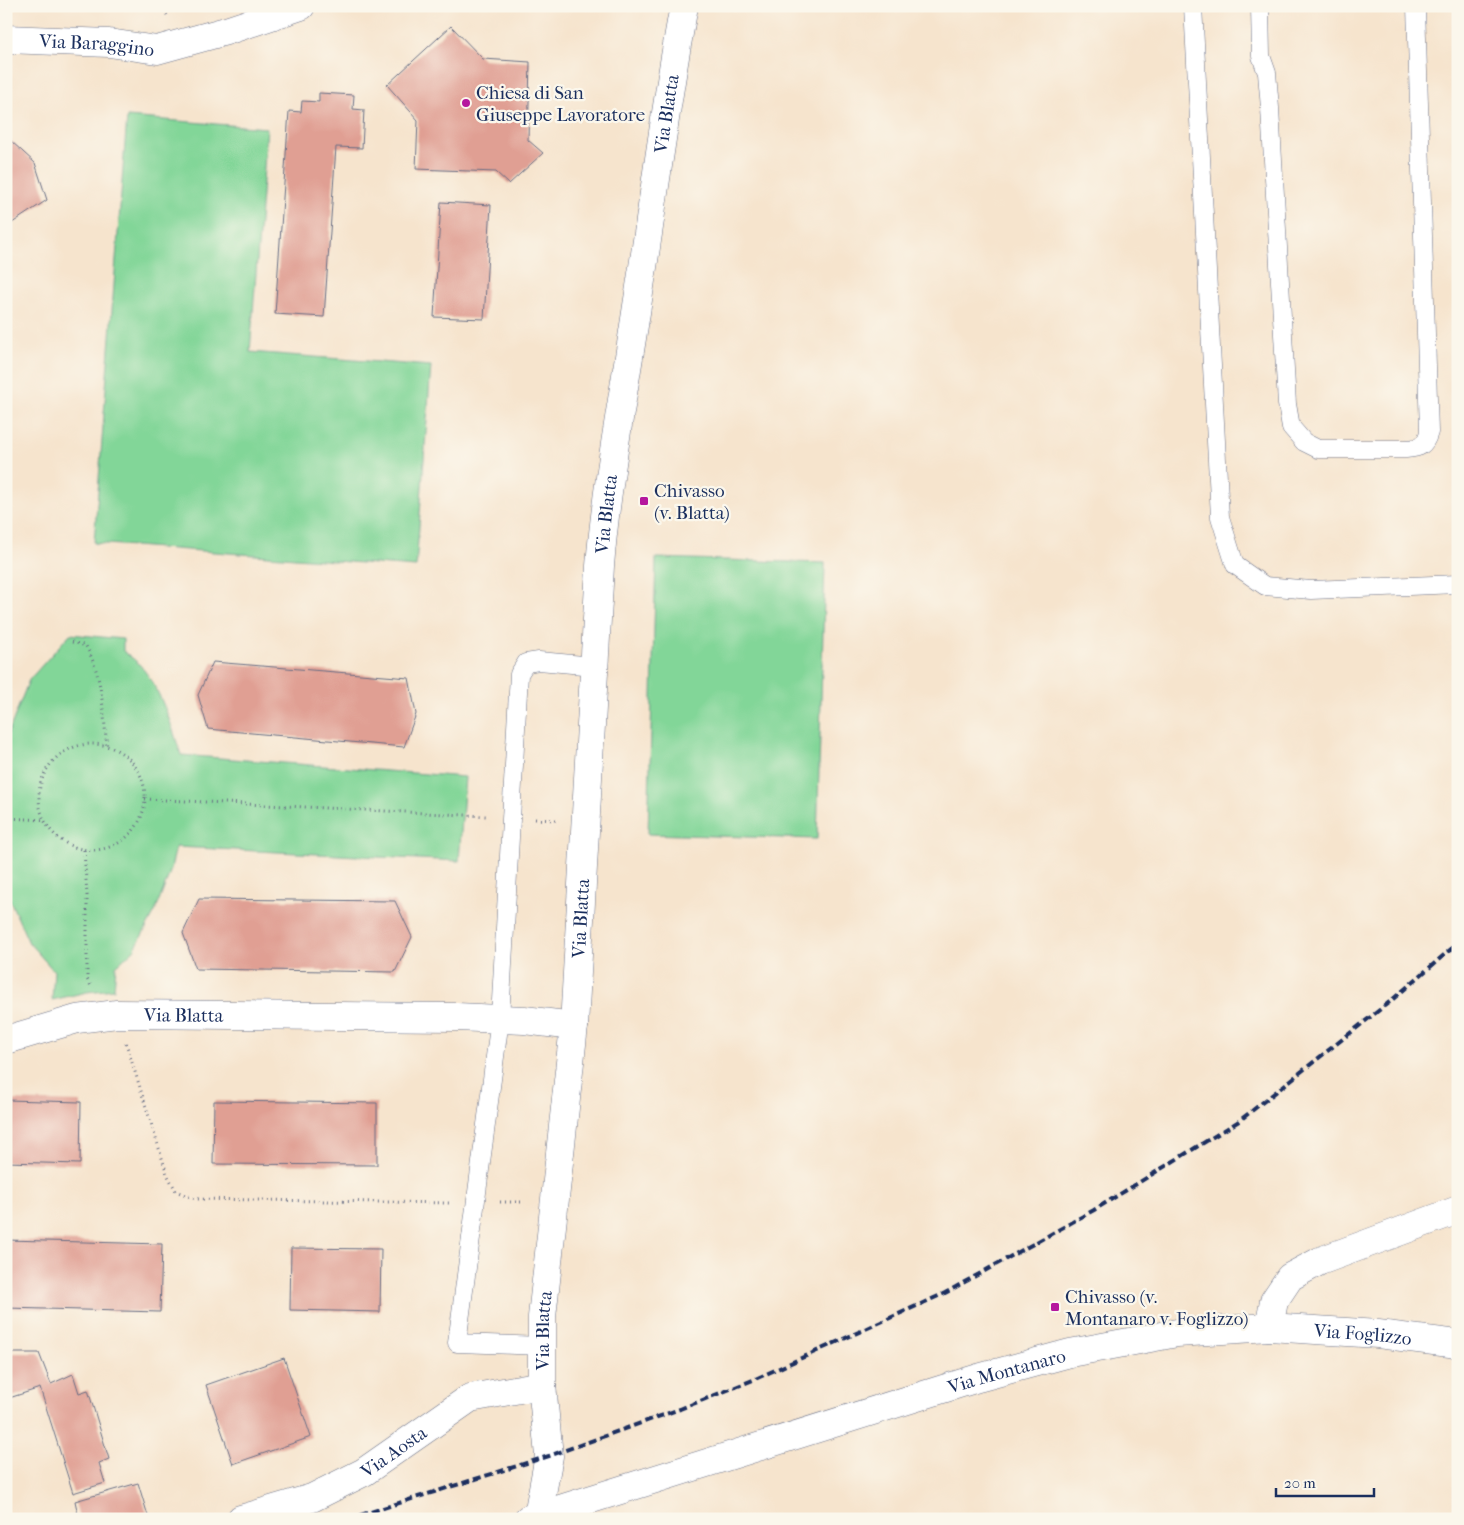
<svg xmlns="http://www.w3.org/2000/svg" width="1464" height="1525" font-family="'IM FELL French Canon',serif">
<style>
.green{fill:#82d698;stroke:#4e827b}
.building{fill:#e09f93}
.lines{fill:none;stroke-linecap:round;stroke-linejoin:round}
.service-casing{stroke:#686e85;stroke-width:19}
.minor-casing{stroke:#686e85;stroke-width:29}
.tertiary-casing{stroke:#686e85;stroke-width:29}
.secondary-casing{stroke:#686e85;stroke-width:29}
.path{stroke:#686e85;stroke-width:3;stroke-dasharray:1 4;stroke-linecap:butt}
.service{stroke:#fff;stroke-width:18}
.minor{stroke:#fff;stroke-width:28}
.tertiary{stroke:#fff;stroke-width:28}
.secondary{stroke:#fff;stroke-width:28}
.rail{stroke:#1b2f5e;stroke-width:4;stroke-dasharray:8 4;stroke-linecap:butt}
.poi-dot{fill:#b5179e;stroke:#fbf7ec;stroke-width:2}
.labels{text-anchor:middle;stroke-width:4.5;stroke-linejoin:round;paint-order:stroke}
.street-label{font-size:19px;fill:#1b2f5e;stroke:#fbf7ec}
.poi-label{font-size:19px;fill:#1b2f5e;stroke:#fbf7ec;text-anchor:start}
</style>
<rect width="100%" height="100%" fill="#fbf7ec"/>
<filter id="ink" filterUnits="userSpaceOnUse"><feTurbulence type="fractalNoise" baseFrequency=".02" numOctaves="2"/><feDisplacementMap in="SourceGraphic" scale="10" xChannelSelector="R" yChannelSelector="G"/><feConvolveMatrix kernelMatrix="1 2 1 2 8 2 1 2 1" color-interpolation-filters="sRGB"/></filter>
<filter id="wash" filterUnits="userSpaceOnUse"><feTurbulence type="fractalNoise" baseFrequency=".0096" numOctaves="4" result="noise"/><feDisplacementMap in="SourceGraphic" scale="20" xChannelSelector="R" yChannelSelector="G"/><feGaussianBlur stdDeviation="1.12" result="paint"/><feColorMatrix in="noise" values="0 0 0 0 0 0 0 0 0 0 0 0 0 0 0 0 0 1.4 0 .05"/><feComposite in="paint" operator="in"/></filter>
<g filter="url(#wash)">
<rect width="100%" height="100%" fill="#f6e4cd"/>
<g class="green">
<polygon points="127,117 267,128 250,352 431,366 416,567 94,543"/>
<polygon points="656,558 825,563 817,839 648,834"/>
<path d="M 70,634 L 123,639 L 123,651 C 128,655 134,659 139,664 C 161,689 171,724 181,755 L 465,777 L 459,861 L 176,847 L 170,872 L 155,912 L 134,950 L 116,966 L 114,989 L 87,992 L 52,1000 L 54,971 L 29,943 L 8,896 L 6,885 L 6,743 L 7,736 L 29,680 Z"/>
</g>
<g id="blocks">
<g class="building">
<polygon points="451,26 483,59 530,62 528,140 543,153 509,184 496,172 416,169 418,120 387,85"/>
<polygon points="319,93 354,95 353,109 364,110 362,148 336,147 324,317 275,314 289,111 301,112 302,101 319,102"/>
<polygon points="11,141 35,163 47,200 6,227 6,144"/>
<polygon points="441,202 491,205 484,319 434,317"/>
<polygon points="213,662 409,678 416,714 404,747 208,729 198,695"/>
<polygon points="199,899 395,901 412,937 395,972 196,969 183,933"/>
<polygon points="6,1100 81,1102 80,1164 6,1162"/>
<polygon points="214,1101 377,1103 377,1165 213,1164"/>
<polygon points="6,1240 162,1244 160,1312 6,1308"/>
<polygon points="291,1248 381,1249 380,1312 290,1310"/>
<polygon points="6,1353 39,1353 51,1384 73,1374 79,1393 88,1390 109,1459 99,1463 105,1483 73,1493 40,1388 6,1399"/>
<polygon points="284,1358 311,1437 233,1464 206,1385"/>
<polygon points="138,1483 149,1519 79,1519 75,1501"/>
</g>
</g>
</g>
<g filter="url(#ink)">
<use href="#blocks" fill-opacity="0" stroke="#686e85" stroke-width="1"/>
<g class="lines">
<defs>
<g id="service">
<polyline points="1193,6 1220,517 1235,565 1265,586 1311,590 1458,584"/>
<path d="M 1260,6 L 1261,56 L 1267,73 L 1270,108 L 1287,404 L 1291,427 L 1304,442 L 1318,449 L 1406,449 C 1420,448 1425,446 1429,432 L 1416,6"/>
<polyline points="542,1346 457,1343 500,1019 519,674 526,663 539,661 594,666"/>
</g>
<g id="minor">
<path id="s1" d="M 6,39 L 109,43 L 157,50 L 226,31 L 301,6"/>
<path id="s2" d="M 6,1040 L 77,1019 L 117,1014 L 457,1017 L 524,1020 L 574,1026"/>
<polyline points="1269,1327 1274,1301 1290,1277 1320,1261 1458,1210"/>
<path id="s3" d="M 241,1519 L 312,1498 L 364,1472 L 470,1398 L 542,1385"/>
</g>
<g id="tertiary">
<path id="s4" d="M 538,1515 L 549,1456 L 542,1385 L 542,1317 L 574,1026 L 600,566 C 607,478 624,393 637,306 C 653,206 665,106 684,6"/>
</g>
<g id="secondary">
<path id="s5" d="M 528,1519 L 978,1378 L 1070,1353 L 1177,1333 L 1269,1327 L 1378,1334 L 1458,1344"/>
</g>
</defs>
<use href="#service" class="service-casing"/>
<use href="#minor" class="minor-casing"/>
<use href="#tertiary" class="tertiary-casing"/>
<use href="#secondary" class="secondary-casing"/>
<g class="path">
<polyline points="161,6 167,15"/>
<path d="M 72,642 L 86,646 C 103,677 103,712 107,747"/>
<circle cx="92" cy="797" r="53"/>
<polyline points="145,799 487,816"/>
<polyline points="6,818 44,820"/>
<polyline points="535,819 556,820"/>
<polyline points="84,850 87,895 87,979 91,986"/>
<polyline points="126,1043 167,1174 176,1191 195,1199 449,1203"/>
<polyline points="500,1202 524,1202"/>
</g>
<use href="#service" class="service"/>
<use href="#minor" class="minor"/>
<use href="#tertiary" class="tertiary"/>
<use href="#secondary" class="secondary"/>
<polyline class="rail" points="348,1519 549,1456 680,1409 753,1380 945,1293 1094,1210 1239,1121 1392,1000 1458,943"/>
</g>
</g>
<g class="poi-dot">
<circle cx="466" cy="103" r="5"/>
<rect x="639" y="496" width="10" height="10" rx="2.5"/>
<rect x="1050" y="1302" width="10" height="10" rx="2.5"/>
</g>
<g class="labels">
<g class="street-label">
<text dy="7" stroke="none"><textPath href="#s1" startOffset="91">Via Baraggino</textPath></text>
<text dy="7" stroke="none"><textPath href="#s4" startOffset="1410">Via Blatta</textPath></text>
<text dy="7" stroke="none"><textPath href="#s4" startOffset="1005">Via Blatta</textPath></text>
<text dy="7" stroke="none"><textPath href="#s4" startOffset="600">Via Blatta</textPath></text>
<text dy="7" stroke="none"><textPath href="#s2" startOffset="181">Via Blatta</textPath></text>
<text dy="7" stroke="none"><textPath href="#s4" startOffset="186">Via Blatta</textPath></text>
<text dy="7" stroke="none"><textPath href="#s5" startOffset="862">Via Foglizzo</textPath></text>
<text dy="7" stroke="none"><textPath href="#s5" startOffset="501">Via Montanaro</textPath></text>
<text dy="7" stroke="none"><textPath href="#s3" startOffset="168">Via Aosta</textPath></text>
</g>
<g class="poi-label">
<text x="476" y="99">Chiesa di San<tspan x="476" dy="22">Giuseppe Lavoratore</tspan></text>
<text x="654" y="497">Chivasso<tspan x="654" dy="22">(v. Blatta)</tspan></text>
<text x="1065" y="1303">Chivasso (v.<tspan x="1065" dy="22">Montanaro v. Foglizzo)</tspan></text>
</g>
</g>
<rect width="1464" height="1525" fill="none" stroke="#fbf7ec" stroke-width="25"/>
<path d="M1276 1488v8h98v-8" fill="none" stroke="#1b2f5e" stroke-width="2.5"/>
<text x="1284" y="1488" font-size="15" fill="#1b2f5e" stroke="#fbf7ec" stroke-width="4" paint-order="stroke">20 m</text>
</svg>
